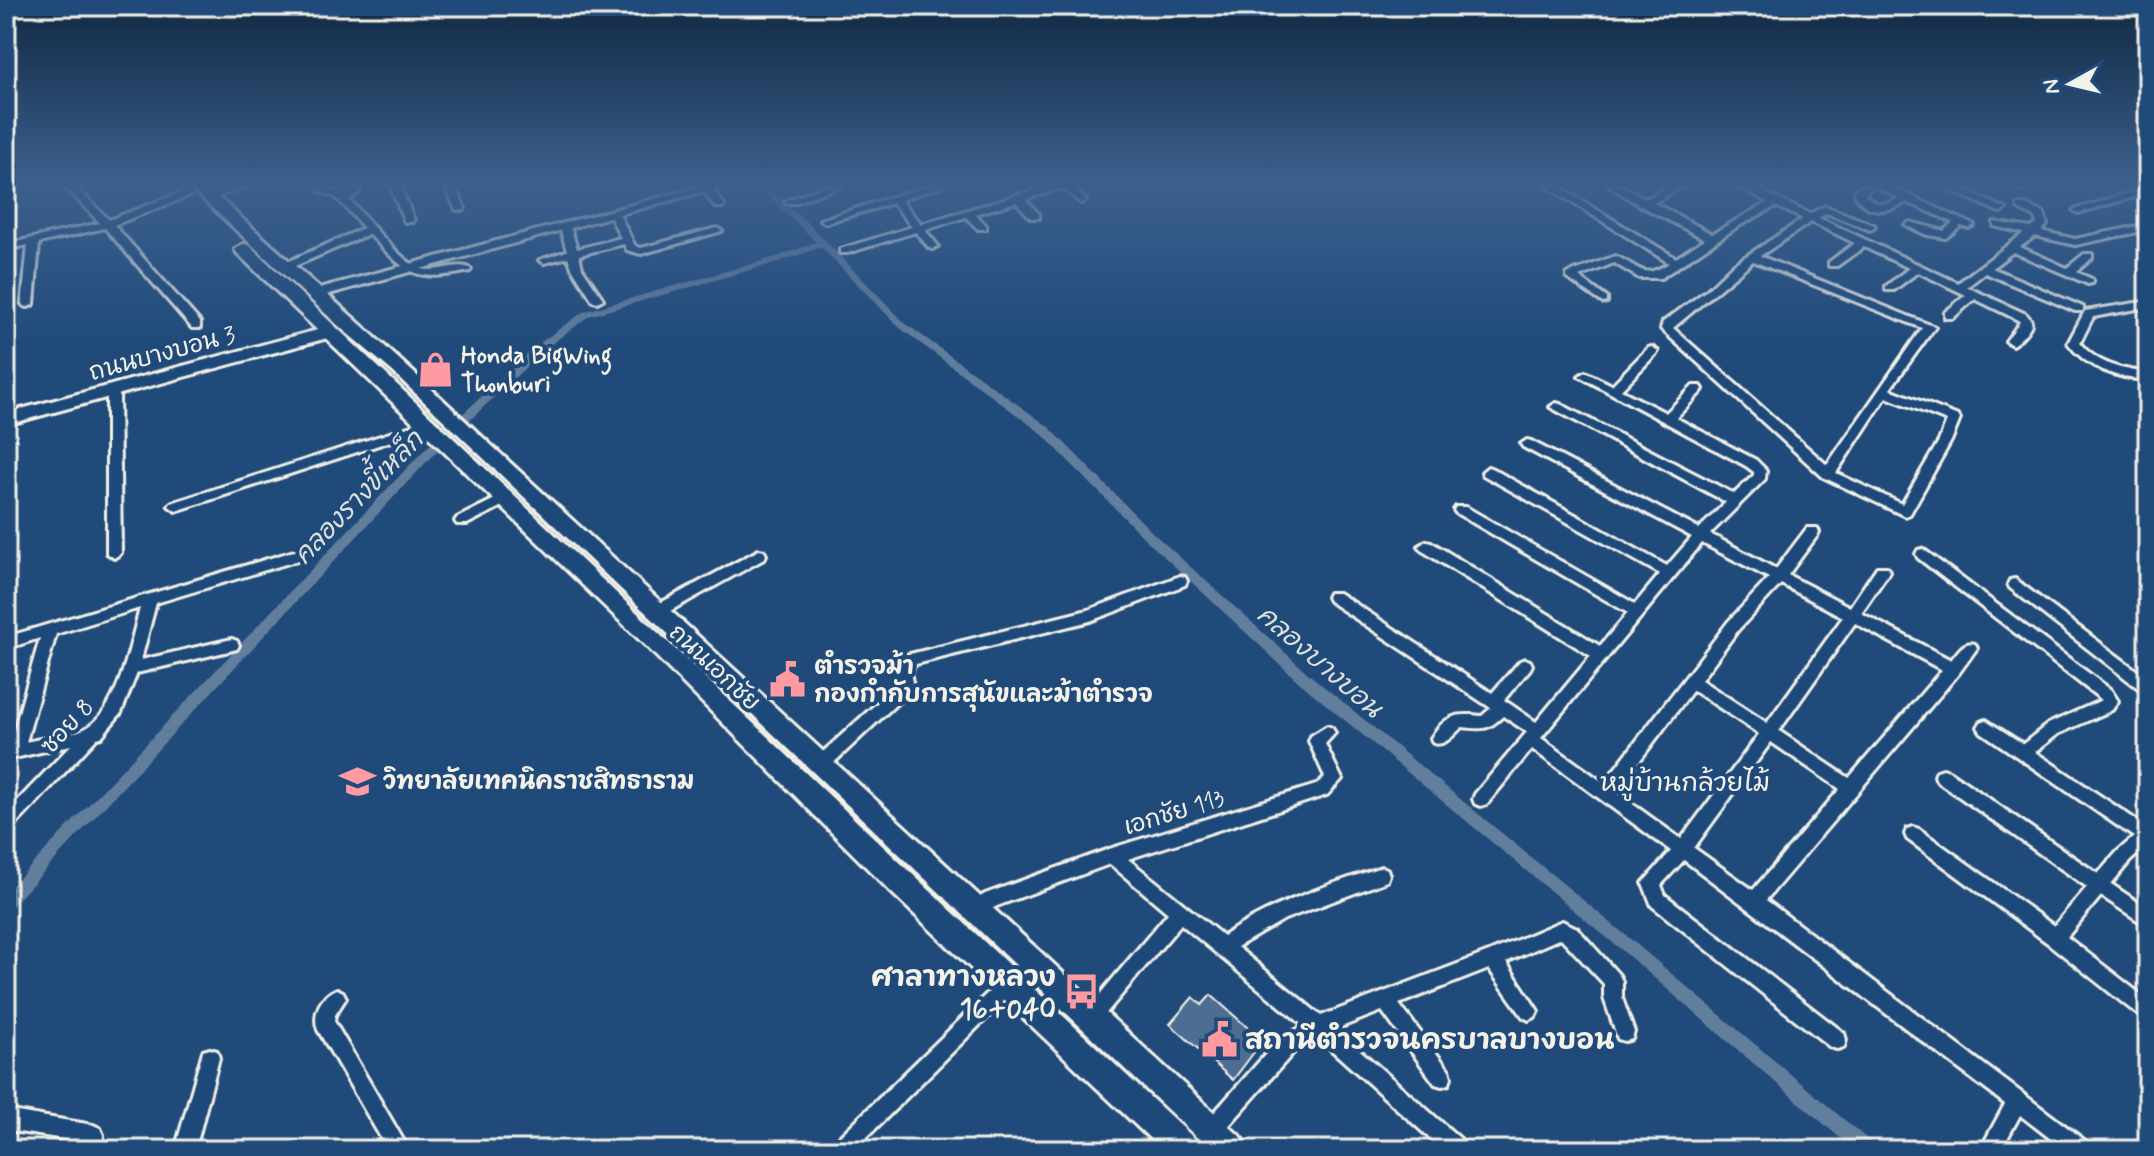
<svg xmlns="http://www.w3.org/2000/svg" width="2154" height="1156" font-family="Mynerve,'Playpen Sans Thai',sans-serif">
<style>
.lines{fill:none;stroke-linecap:round;stroke-linejoin:round}
.canal{fill:#627e9d;fill-rule:evenodd}
.building{fill:#4d6e92;stroke:#f4f1e8;stroke-width:2}
.minor-casing{stroke:#f4f1e8;stroke-width:6}
.tertiary-casing{stroke:#f4f1e8;stroke-width:6}
.secondary-casing{stroke:#f4f1e8;stroke-width:6}
.primary-casing{stroke:#f4f1e8;stroke-width:6}
.minor{fill:#1f4a7a;fill-rule:evenodd}
.tertiary{fill:#1f4a7a;fill-rule:evenodd}
.secondary{fill:#1f4a7a;fill-rule:evenodd}
.primary{fill:#1f4a7a;fill-rule:evenodd}
.labels{text-anchor:middle;stroke-width:8;stroke-linejoin:round;paint-order:stroke}
.street-label{font-size:24px;fill:#f4f1e8;stroke:#1f4a7a}
.poi-label{font-size:24px;font-weight:bold;fill:#f4f1e8;stroke:#1f4a7a;text-anchor:start}
.water-label{font-size:26px;font-style:italic;fill:#dee0dd;stroke:#1f4a7a}
.neighbourhood-label{font-size:26px;fill:#f4f1e8;stroke:#1f4a7a}
.near-poi-label{font-size:28px;font-weight:bold;fill:#f4f1e8;stroke:#1f4a7a;text-anchor:end}
</style>
<rect width="100%" height="100%" fill="#1f4a7a"/>
<filter id="ink" filterUnits="userSpaceOnUse"><feTurbulence type="fractalNoise" baseFrequency=".0125" numOctaves="2"/><feDisplacementMap in="SourceGraphic" scale="16" xChannelSelector="R" yChannelSelector="G"/><feConvolveMatrix kernelMatrix="1 2 1 2 8 2 1 2 1" color-interpolation-filters="sRGB"/></filter>
<g filter="url(#ink)">
<g class="lines">
<polygon class="canal" points="758,186 767,186 812,227 906,324 1049,427 1153,533 1310,675 1634,942 1873,1144 1875,1150 1854,1150 1624,952 1300,683 1145,539 1041,433 900,328 821,247 785,260 589,316 545,349 433,455 11,907 6,909 6,892 425,449 537,345 583,312 779,256 816,242"/>
</g>
<polygon class="building" points="1211,995 1255,1034 1247,1044 1255,1051 1233,1080 1170,1024 1193,997 1202,1005"/>
<g class="lines">
<defs>
<g id="minor">
<polygon points="64,186 75,186 109,220 184,191 192,191 192,195 114,225 200,322 200,328 192,328 105,228 39,243 34,304 28,307 24,306 22,304 28,245 6,250 6,244 100,223"/>
<polygon points="231,186 246,186 212,199 203,197"/>
<path d="M 343,186 L 360,188 L 360,192 L 349,199 C 363,214 403,265 422,269 C 438,273 459,261 471,269 L 470,271 C 413,283 407,273 369,234 L 288,269 L 280,269 L 280,265 L 364,228 L 336,197 L 319,191 L 324,188 L 337,191 Z"/>
<polygon points="390,186 400,186 414,220 413,222 405,222 404,220"/>
<polygon points="445,186 455,186 465,208 464,210 456,210"/>
<polygon points="826,186 842,186 794,203 786,203 785,201"/>
<polygon points="926,186 942,186 901,200 921,224 1047,186 1072,186 1086,200 1081,203 1062,188 1025,199 1039,214 1039,218 1031,218 1016,202 975,214 986,225 986,229 978,229 966,217 925,230 938,246 933,249 929,248 916,232 848,253 840,253 840,249 912,227 893,203 825,223 820,220"/>
<path d="M 1546,186 L 1558,186 L 1676,258 L 1705,239 L 1641,206 L 1609,186 L 1622,186 L 1646,199 L 1670,186 L 1683,186 L 1654,203 L 1712,234 L 1768,202 L 1737,186 L 1750,186 L 1810,214 L 1825,206 L 1874,225 L 1875,227 L 1870,230 L 1826,213 L 1819,218 L 1958,283 L 2024,233 L 1994,226 L 1994,222 L 2031,228 L 2037,224 L 2035,217 L 2018,209 L 2018,205 L 2026,205 L 2044,213 L 2047,225 L 2041,231 L 2075,239 L 2148,224 L 2148,230 L 2075,245 L 2035,236 L 2020,247 L 2067,268 L 2084,254 L 2092,254 L 2092,258 L 2076,272 L 2092,279 L 2092,283 L 2088,284 L 2013,252 L 1992,268 L 2083,307 L 2083,311 L 2075,311 L 1985,273 L 1967,287 L 2026,314 C 2029,318 2032,320 2031,324 C 2029,331 2018,342 2012,345 L 2006,341 L 2020,322 L 2018,320 L 1975,299 L 1953,318 L 1945,318 L 1945,312 L 1966,295 L 1918,272 L 1894,290 L 1886,290 L 1886,286 L 1909,268 L 1864,247 L 1837,266 L 1829,266 L 1829,262 L 1855,243 L 1811,222 L 1760,256 L 1935,327 L 1890,389 L 1958,416 L 1960,419 L 1951,441 L 1910,514 L 1905,516 L 1823,477 L 1661,329 L 1663,322 L 1707,290 L 1734,264 L 1803,219 L 1776,206 L 1737,227 L 1661,278 L 1639,278 L 1614,263 L 1579,277 L 1607,298 L 1607,302 L 1603,303 L 1567,278 L 1567,274 L 1615,256 C 1640,266 1642,281 1669,263 ZM 1753,261 L 1922,328 L 1827,465 L 1673,328 ZM 1886,397 L 1947,421 L 1939,441 L 1902,504 L 1836,473 Z"/>
<path d="M 1860,186 L 1871,186 L 1865,195 C 1877,206 1885,206 1899,198 L 1875,186 L 1889,186 L 1974,225 L 1969,228 L 1961,226 L 1946,238 L 1927,235 L 1905,225 L 1910,222 L 1944,231 L 1953,222 L 1907,202 C 1889,213 1864,215 1854,192 Z"/>
<polygon points="1942,186 1956,186 2006,209 2001,212 1997,211"/>
<polygon points="2010,186 2024,186 2025,188 2020,191"/>
<polygon points="703,187 711,187 724,205 723,207 715,207 702,189"/>
<polygon points="2148,187 2148,193 2078,213 2073,210"/>
<polygon points="614,211 619,214 635,246 641,248 717,228 722,231 641,254 627,250 624,244 579,255 582,268 603,299 597,302 593,301 572,268 568,257 544,263 539,260 567,251 560,227 561,225 565,224 570,227 577,249 621,238 609,214"/>
<path d="M 2148,301 L 2148,307 L 2093,317 L 2080,343 C 2096,363 2123,371 2148,372 L 2148,380 C 2118,379 2086,368 2068,343 L 2085,311 Z"/>
<path d="M 1652,347 L 1658,351 L 1656,354 L 1621,390 L 1666,413 L 1693,386 L 1701,386 L 1703,389 L 1701,392 L 1676,418 L 1756,460 L 1766,470 L 1765,479 L 1710,534 L 1776,569 L 1807,528 L 1817,528 L 1819,532 L 1817,536 L 1788,575 L 1850,607 L 1877,567 L 1887,567 L 1889,571 L 1887,575 L 1861,613 L 1951,660 C 1958,652 1964,640 1975,644 L 1977,648 L 1959,673 L 1766,900 L 2088,1143 L 2091,1150 L 2065,1150 L 2020,1115 L 2001,1150 L 1980,1150 L 2005,1104 L 1684,860 L 1661,885 L 1665,895 L 1844,1033 L 1846,1040 L 1844,1047 L 1837,1049 L 1830,1047 L 1652,906 L 1643,883 L 1671,851 L 1532,749 L 1487,804 L 1481,806 L 1475,804 L 1473,799 L 1475,794 L 1527,732 L 1503,716 C 1487,731 1483,729 1462,727 C 1454,734 1445,747 1433,743 L 1431,738 C 1445,715 1457,713 1482,716 L 1491,708 L 1329,601 L 1327,597 L 1329,593 L 1339,593 L 1492,693 L 1520,661 L 1525,659 L 1530,661 L 1532,665 L 1530,669 L 1504,700 L 1536,722 L 1591,656 L 1421,550 L 1419,546 L 1426,541 L 1431,542 L 1600,646 L 1628,613 L 1456,513 L 1454,510 L 1456,507 L 1466,507 L 1635,604 L 1660,574 L 1483,475 L 1482,472 L 1488,467 L 1493,469 L 1667,566 L 1692,537 L 1523,447 L 1521,444 L 1527,440 L 1531,441 L 1699,529 L 1726,502 L 1550,407 L 1556,403 L 1560,404 L 1734,494 L 1754,475 L 1754,472 L 1746,466 L 1579,376 L 1585,372 L 1612,385 L 1648,348 ZM 1702,543 L 1769,578 L 1728,622 L 1604,783 L 1541,738 ZM 1781,584 L 1843,617 L 1767,723 L 1701,680 L 1738,630 ZM 1855,623 L 1942,670 L 1849,778 L 1779,731 ZM 1693,690 L 1759,734 L 1681,839 L 1616,792 ZM 1771,742 L 1840,789 L 1753,890 L 1694,848 Z"/>
<polygon points="113,387 119,391 121,553 114,558 107,553 107,391"/>
<polygon points="427,421 431,422 433,425 431,428 176,511 169,506 171,503"/>
<polygon points="505,494 510,496 512,499 510,502 467,524 457,524 455,521 457,518"/>
<polygon points="1923,549 2111,690 2118,701 2112,710 2058,734 2035,752 2148,828 2148,845 2130,861 2111,884 2148,909 2148,927 2101,896 2067,937 2148,1000 2148,1021 2142,1018 2049,944 1907,839 1905,834 1907,829 1913,827 1919,829 2054,926 2087,887 1937,781 1935,776 1937,771 1943,769 1949,771 2098,874 2118,851 2134,837 1981,732 1978,727 1981,722 1986,720 2023,744 2048,724 2102,700 1918,558 1916,554 1918,550"/>
<polygon points="759,550 764,551 766,555 764,559 661,616 651,616 649,612 651,608"/>
<path d="M 294,551 L 299,552 L 301,556 L 299,560 L 156,603 L 141,660 L 232,639 L 237,641 L 239,645 L 237,649 L 137,673 L 121,713 L 101,737 L 97,738 L 12,829 L 6,831 L 6,813 L 71,745 L 6,760 L 6,746 L 10,745 L 40,638 L 6,649 L 6,637 ZM 140,608 C 131,641 119,709 88,727 C 77,734 41,738 26,742 L 56,634 Z"/>
<polygon points="1180,576 1185,577 1187,581 1185,585 1090,621 916,664 910,672 913,687 910,691 826,770 820,772 814,770 812,765 814,760 897,685 895,671 906,655 1088,610"/>
<polygon points="2015,579 2148,679 2148,694 2143,692 2010,588 2008,584 2010,580"/>
<path d="M 1327,726 L 1332,728 L 1335,733 L 1325,744 L 1326,746 L 1342,779 L 1327,795 L 1128,859 L 1223,936 C 1271,903 1327,886 1381,867 L 1387,869 L 1389,875 L 1387,881 L 1285,919 L 1237,947 L 1321,1016 L 1489,952 L 1562,921 L 1577,928 L 1619,975 L 1622,981 L 1622,998 L 1634,1032 L 1632,1039 L 1625,1041 L 1618,1039 L 1604,998 L 1604,984 L 1561,938 L 1506,962 L 1538,1011 L 1535,1017 L 1529,1020 L 1523,1017 L 1489,969 L 1399,1004 L 1449,1070 L 1451,1077 L 1449,1084 L 1442,1086 L 1435,1084 L 1382,1011 L 1336,1029 L 1465,1143 L 1468,1150 L 1443,1150 L 1318,1038 L 1294,1052 L 1218,1138 L 1211,1141 L 1204,1138 L 1201,1131 L 1204,1124 L 1280,1038 L 1304,1026 L 1181,924 L 1097,1024 L 1091,1027 L 1085,1024 L 1082,1018 L 1085,1012 L 1168,913 L 1110,864 L 997,906 L 975,918 L 969,916 L 966,910 L 969,904 L 985,894 L 1112,848 L 1316,785 L 1325,777 L 1309,741 L 1311,736 Z"/>
<polygon points="1008,976 1014,979 1017,985 1014,991 854,1150 830,1150 833,1143 1002,979"/>
<path d="M 337,989 L 343,992 L 346,998 L 335,1015 L 334,1021 L 409,1150 L 388,1150 L 318,1030 C 312,1013 321,996 337,989 Z"/>
<polygon points="210,1049 217,1051 219,1058 195,1150 175,1150 201,1058 203,1051"/>
<polygon points="6,1110 93,1125 100,1128 103,1135 102,1150 82,1150 83,1142 6,1130"/>
</g>
<polygon id="tertiary" points="703,186 723,186 322,296 312,296 311,293 312,290"/>
<polygon id="secondary" points="329,327 337,332 335,336 6,425 6,413"/>
<g id="primary">
<path d="M 189,186 L 206,186 C 297,269 390,348 478,433 L 1243,1139 L 1247,1150 L 1210,1150 L 393,372 L 341,328 Z"/>
<path d="M 243,244 L 249,245 C 565,542 877,844 1195,1139 L 1199,1150 L 1162,1150 L 890,891 L 645,645 L 237,253 L 235,249 Z"/>
</g>
</defs>
<use href="#minor" class="minor-casing"/>
<use href="#tertiary" class="tertiary-casing"/>
<use href="#secondary" class="secondary-casing"/>
<use href="#primary" class="primary-casing"/>
<use href="#minor" class="minor"/>
<use href="#tertiary" class="tertiary"/>
<use href="#secondary" class="secondary"/>
<use href="#primary" class="primary"/>
</g>
</g>
<linearGradient id="sky" x2="0" y2="1"><stop stop-color="#112943"/><stop offset="0.53" stop-color="#3c608d"/><stop offset="1" stop-color="#3c608d" stop-opacity="0"/></linearGradient>
<rect width="2154" height="348" fill="url(#sky)"/>
<defs>
<symbol id="shop-bare" viewBox="-9 -9 18 18"><path d="M-5-2.5h2.3a2.7 3.5 0 0 1 5.4 0H5L5.5 6h-11ZM-1.5-2.5h3a1.5 2.3 0 0 0-3 0Z" fill="#ff9aa2" stroke="#1f4a7a" stroke-width="2.5" paint-order="stroke"/></symbol>
<symbol id="civic-bare" viewBox="-9 -9 18 18"><path d="M-.6-6.5H3V-4.5H.6V-3L4-1V1h2V6H-6V1h2V-1L-.6-3ZM-1.2 2.5V6h2.4V2.5Z" fill="#ff9aa2" stroke="#1f4a7a" stroke-width="2.5" paint-order="stroke"/></symbol>
<symbol id="university-bare" viewBox="-9 -9 18 18"><path d="M0-5L7-2L0 1L-7-2ZM-4 1L0 2.5L4 1V4Q0 6-4 4Z" fill="#ff9aa2" stroke="#1f4a7a" stroke-width="2.5" paint-order="stroke"/></symbol>
<symbol id="bus-bare" viewBox="-9 -9 18 18"><path d="M-5-6H5V4H4V6H2V4H-2V6H-4V4H-5ZM-3.5-4V0h7V-4ZM-3.5 1.2v1.5H-2V1.2ZM2 1.2v1.5H3.5V1.2Z" fill="#ff9aa2" stroke="#1f4a7a" stroke-width="2.5" paint-order="stroke"/></symbol>
</defs>
<g fill-rule="evenodd">
<use href="#shop-bare" x="410" y="344" width="51" height="51"/>
<use href="#civic-bare" x="762" y="654" width="51" height="51"/>
<use href="#university-bare" x="332" y="756" width="51" height="51"/>
<use href="#bus-bare" x="1056" y="966" width="51" height="51"/>
<use href="#civic-bare" x="1194" y="1014" width="51" height="51"/>
</g>
<g class="labels">
<g class="street-label">
<text transform="translate(162 353) rotate(-15)" y="8">ถนนบางบอน 3</text>
<text transform="translate(715 667) rotate(43)" y="8">ถนนเอกชัย</text>
<text transform="translate(67 726) rotate(-47)" y="8">ซอย 8</text>
<text transform="translate(1174 812) rotate(-17)" y="8">เอกชัย 113</text>
</g>
<g class="poi-label">
<text x="461" y="363">Honda BigWing<tspan x="461" dy="28">Thonburi</tspan></text>
<text x="814" y="674">ตำรวจม้า<tspan x="814" dy="28">กองกำกับการสุนัขและม้าตำรวจ</tspan></text>
<text x="383" y="789">วิทยาลัยเทคนิคราชสิทธาราม</text>
</g>
<g class="water-label">
<text transform="translate(358 497) rotate(-46)" y="9">คลองรางขี้เหล็ก</text>
<text transform="translate(1320 661) rotate(41)" y="9">คลองบางบอน</text>
</g>
<g class="neighbourhood-label">
<text x="1685" y="791">หมู่บ้านกล้วยไม้</text>
</g>
<g class="near-poi-label">
<text x="1056" y="986">ศาลาทางหลวง<tspan x="1056" dy="32">16+040</tspan></text>
<text x="1245" y="1049" text-anchor="start">สถานีตำรวจนครบาลบางบอน</text>
</g>
</g>
<rect width="2154" height="1156" fill="none" stroke="#1f4a7a" stroke-width="32"/>
<rect x="16" y="16" width="2122" height="1124" fill="none" stroke="#f4f1e8" stroke-width="3" filter="url(#ink)"/>
<g transform="translate(2070 84) rotate(262)" stroke="#1f4a7a" stroke-width="6" paint-order="stroke">
<path d="M0-6L14 30L0 20L-14 30Z" fill="#f4f1e8"/>
<text y="-12" font-size="22" font-weight="bold" text-anchor="middle" fill="#f4f1e8">N</text>
</g>
</svg>
